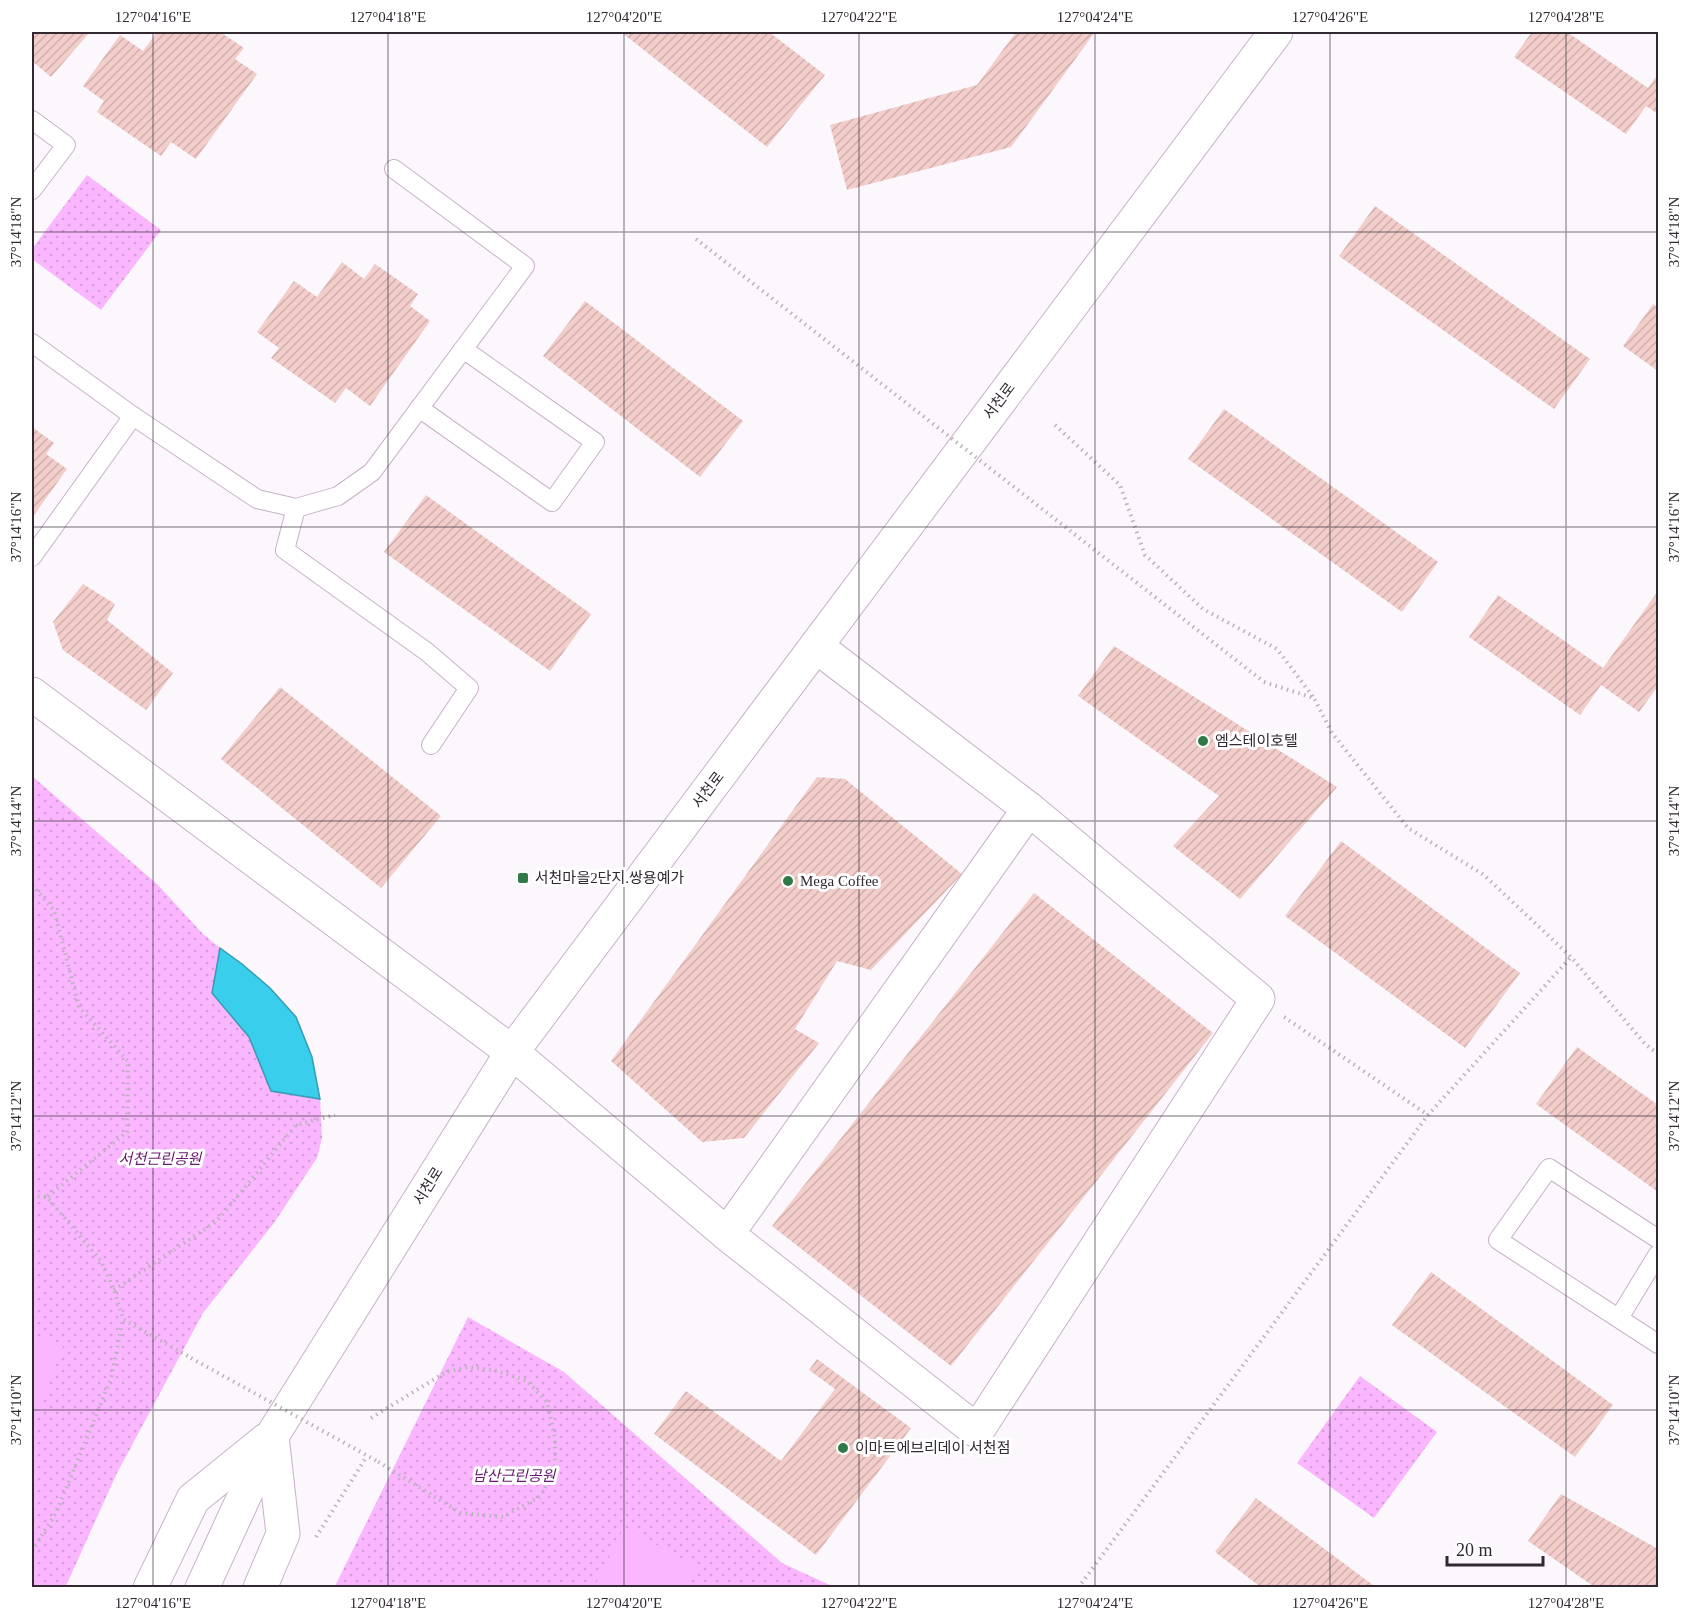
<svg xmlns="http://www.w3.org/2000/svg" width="1690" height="1619" font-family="'Times New Roman','Noto Sans KR',serif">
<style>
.grass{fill:url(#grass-dots)}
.garden{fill:#fab6ff}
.water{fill:#39ceeb;stroke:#379cb4;stroke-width:1.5}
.building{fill:url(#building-hatch)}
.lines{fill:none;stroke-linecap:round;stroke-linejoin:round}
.service-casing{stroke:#c8b1c9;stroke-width:20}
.minor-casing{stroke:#c8b1c9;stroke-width:35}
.tertiary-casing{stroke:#c8b1c9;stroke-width:35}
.path{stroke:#b9b3ba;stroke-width:4;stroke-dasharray:1.5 4.5;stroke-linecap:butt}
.service{stroke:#fff;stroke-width:18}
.minor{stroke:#fff;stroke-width:33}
.tertiary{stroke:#fff;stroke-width:33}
.path-bridge{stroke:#b9b3ba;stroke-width:4;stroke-dasharray:1.5 4.5;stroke-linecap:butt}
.ticks{fill:none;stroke:#312832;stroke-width:1.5;stroke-opacity:0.45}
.poi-dot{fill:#317a48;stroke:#fff;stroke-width:2}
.labels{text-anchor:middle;stroke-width:6;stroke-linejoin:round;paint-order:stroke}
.street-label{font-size:15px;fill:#312832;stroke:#fff}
.poi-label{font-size:15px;fill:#312832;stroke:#fff;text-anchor:start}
.park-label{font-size:15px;font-style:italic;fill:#691770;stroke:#fff}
.neatline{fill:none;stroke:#312832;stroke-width:2}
.ticks-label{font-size:15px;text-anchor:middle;fill:#312832}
</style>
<defs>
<pattern id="grass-dots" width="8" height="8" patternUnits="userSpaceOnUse" patternTransform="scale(1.5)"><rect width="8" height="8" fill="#fab6ff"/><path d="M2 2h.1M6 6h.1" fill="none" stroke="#d79cdb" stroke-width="1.8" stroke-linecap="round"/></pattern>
<pattern id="building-hatch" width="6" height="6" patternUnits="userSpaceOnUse" patternTransform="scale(1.5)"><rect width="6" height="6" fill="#f2cdca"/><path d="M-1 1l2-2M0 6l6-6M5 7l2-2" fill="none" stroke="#d0b0ae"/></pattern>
</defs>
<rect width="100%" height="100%" fill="#fcf7fd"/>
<g class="grass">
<polygon points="87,175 161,230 101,310 32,259 32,249"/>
<polygon points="32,776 157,884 203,934 220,948 212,994 249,1037 271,1091 320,1099 322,1138 317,1158 274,1223 203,1313 117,1473 65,1588 32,1587"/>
<polygon points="468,1317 564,1372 782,1563 834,1587 334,1588"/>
<polygon points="1360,1376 1437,1432 1374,1518 1297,1463"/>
</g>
<g class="garden">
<polygon points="32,1335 63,1346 32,1430"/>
<polygon points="624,1527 697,1567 688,1587 594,1587"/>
</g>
<polygon class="water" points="220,948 242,964 270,988 296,1017 312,1057 320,1099 271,1091 249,1037 212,993"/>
<g class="building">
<polygon points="32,32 90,32 51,77 32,61"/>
<polygon points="157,32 220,32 244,48 235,59 257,74 196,159 171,142 161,156 97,112 104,101 83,86 120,35 143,51"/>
<polygon points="621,32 769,32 825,75 767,147"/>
<polygon points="1016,32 1095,32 1011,147 847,190 830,125 977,85"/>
<polygon points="1532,32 1567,32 1648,88 1658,74 1658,114 1646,106 1626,134 1514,57"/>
<polygon points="1375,206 1590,359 1554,409 1339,256"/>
<polygon points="342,262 364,279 375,264 418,294 410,306 430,321 370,406 346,388 335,403 271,358 279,348 257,332 294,281 317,297"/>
<polygon points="585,301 743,421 700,477 543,356"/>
<polygon points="1653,304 1658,308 1658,371 1623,346"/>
<polygon points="1224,409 1438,562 1402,612 1188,459"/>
<polygon points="32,427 54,443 46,454 67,469 32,518"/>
<polygon points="426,495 591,614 550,671 384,552"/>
<polygon points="83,584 115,604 107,620 173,673 146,710 63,650 53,622"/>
<polygon points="1658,591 1658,686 1639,712 1601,685 1580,715 1469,637 1498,595 1603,668"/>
<polygon points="1114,646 1337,787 1240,899 1173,846 1219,796 1078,696"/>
<polygon points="280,687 441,816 381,888 221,759"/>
<polygon points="817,777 845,779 962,874 871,970 837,961 795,1029 819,1043 744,1138 702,1142 611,1061"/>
<polygon points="1341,841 1520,973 1465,1048 1285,916"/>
<polygon points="1034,893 1213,1033 951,1366 772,1226"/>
<polygon points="1577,1047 1658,1105 1658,1192 1536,1104"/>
<polygon points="1431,1272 1613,1405 1575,1457 1392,1325"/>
<polygon points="817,1359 911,1428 816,1555 654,1434 686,1391 781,1461 835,1389 809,1370"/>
<polygon points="1561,1494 1658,1549 1658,1585 1657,1588 1596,1588 1528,1541"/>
<polygon points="1256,1498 1377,1588 1262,1588 1215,1552"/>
</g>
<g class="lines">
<defs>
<g id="service">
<polyline points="32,120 66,145 32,190"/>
<polyline points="32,343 133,416 257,499 296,508 338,496 372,472 525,266 394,169"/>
<polyline points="419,408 552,502 595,442 463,349"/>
<polyline points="296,508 285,550 427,652 469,688 431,745"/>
<polyline points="32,557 133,416"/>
<polyline points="1658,1239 1549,1168 1498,1240 1658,1344"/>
<polyline points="1619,1318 1658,1254"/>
</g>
<g id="minor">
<polyline points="816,646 1029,809"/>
<polyline points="32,694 512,1052 727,1234 1029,809 1258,999 977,1431 727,1234"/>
</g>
<g id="tertiary">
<polyline points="150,1588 193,1499 266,1440"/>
<polyline points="202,1588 272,1436 512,1052 1276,32"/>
<polyline points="260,1588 283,1534 272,1436"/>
</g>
</defs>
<use href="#service" class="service-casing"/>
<use href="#minor" class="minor-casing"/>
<use href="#tertiary" class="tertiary-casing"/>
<g class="path">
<polyline points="1055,425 1120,485 1145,555 1203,609 1277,649 1314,698"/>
<polyline points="1264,682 1314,698 1332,733 1408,828 1484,875 1571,957 1645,1044 1658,1054"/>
<polyline points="32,885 54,910 79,1007 128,1061 127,1132 47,1197"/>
<polyline points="1284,1017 1428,1115"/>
<polyline points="32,1196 47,1197 101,1261 114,1290 123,1319 191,1358"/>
<polyline points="114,1290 217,1221 296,1125 335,1115"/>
<polyline points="371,1418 446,1372 468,1367 498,1371 527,1381 547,1402 555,1438 555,1467 541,1496 503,1517 461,1513 377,1461"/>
<polyline points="316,1537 367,1456"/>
<polyline points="32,1551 56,1513 111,1379 123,1319"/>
<polyline points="1078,1588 1428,1115 1571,957"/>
</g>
<use href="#service" class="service"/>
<use href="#minor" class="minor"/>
<use href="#tertiary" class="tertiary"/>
<g class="path-bridge">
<polyline points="696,239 1264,682"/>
<polyline points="191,1358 377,1461"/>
</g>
</g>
<path class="ticks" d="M 153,32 L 153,1588M 388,32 L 388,1588M 624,32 L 624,1588M 859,32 L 859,1588M 1095,32 L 1095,1588M 1330,32 L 1330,1588M 1566,32 L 1566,1588M 32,232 L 1658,232M 32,527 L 1658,527M 32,821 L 1658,821M 32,1116 L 1658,1116M 32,1410 L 1658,1410"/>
<g class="poi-dot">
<circle cx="1203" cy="741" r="6"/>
<rect x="517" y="872" width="12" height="12" rx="3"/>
<circle cx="788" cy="881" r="6"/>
<circle cx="843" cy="1448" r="6"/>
</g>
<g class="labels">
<g class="street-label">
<text transform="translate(999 401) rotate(-53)" y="5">서천로</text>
<text transform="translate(708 790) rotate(-53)" y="5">서천로</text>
<text transform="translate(428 1186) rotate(-58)" y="5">서천로</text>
</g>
<g class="poi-label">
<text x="1215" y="746">엠스테이호텔</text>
<text x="535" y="883">서천마을2단지.쌍용예가</text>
<text x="800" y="886">Mega Coffee</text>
<text x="855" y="1453">이마트에브리데이 서천점</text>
</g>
<g class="park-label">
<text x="160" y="1164">서천근린공원</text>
<text x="514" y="1481">남산근린공원</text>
</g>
</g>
<rect width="1690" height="1619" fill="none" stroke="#ffffff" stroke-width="66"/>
<path d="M1447 1556v9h96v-9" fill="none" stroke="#312832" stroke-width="3"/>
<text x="1456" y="1556" font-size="18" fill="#312832" stroke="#ffffff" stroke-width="4.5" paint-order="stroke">20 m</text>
<rect x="33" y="33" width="1624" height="1553" class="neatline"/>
<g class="ticks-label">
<text x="153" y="22">127°04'16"E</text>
<text x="388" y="22">127°04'18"E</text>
<text x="624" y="22">127°04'20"E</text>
<text x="859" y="22">127°04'22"E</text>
<text x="1095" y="22">127°04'24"E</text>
<text x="1330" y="22">127°04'26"E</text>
<text x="1566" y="22">127°04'28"E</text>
<text transform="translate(16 232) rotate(-90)" y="5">37°14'18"N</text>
<text transform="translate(1674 232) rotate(-90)" y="5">37°14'18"N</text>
<text transform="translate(16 527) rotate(-90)" y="5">37°14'16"N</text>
<text transform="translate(1674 527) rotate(-90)" y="5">37°14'16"N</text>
<text transform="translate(16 821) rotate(-90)" y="5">37°14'14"N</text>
<text transform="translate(1674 821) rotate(-90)" y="5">37°14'14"N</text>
<text transform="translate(16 1116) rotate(-90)" y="5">37°14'12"N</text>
<text transform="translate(1674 1116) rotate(-90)" y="5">37°14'12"N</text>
<text transform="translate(16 1410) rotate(-90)" y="5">37°14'10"N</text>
<text transform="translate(1674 1410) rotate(-90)" y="5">37°14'10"N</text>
<text x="153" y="1608">127°04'16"E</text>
<text x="388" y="1608">127°04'18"E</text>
<text x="624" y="1608">127°04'20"E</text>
<text x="859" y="1608">127°04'22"E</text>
<text x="1095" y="1608">127°04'24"E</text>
<text x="1330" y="1608">127°04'26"E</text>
<text x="1566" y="1608">127°04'28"E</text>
</g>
</svg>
